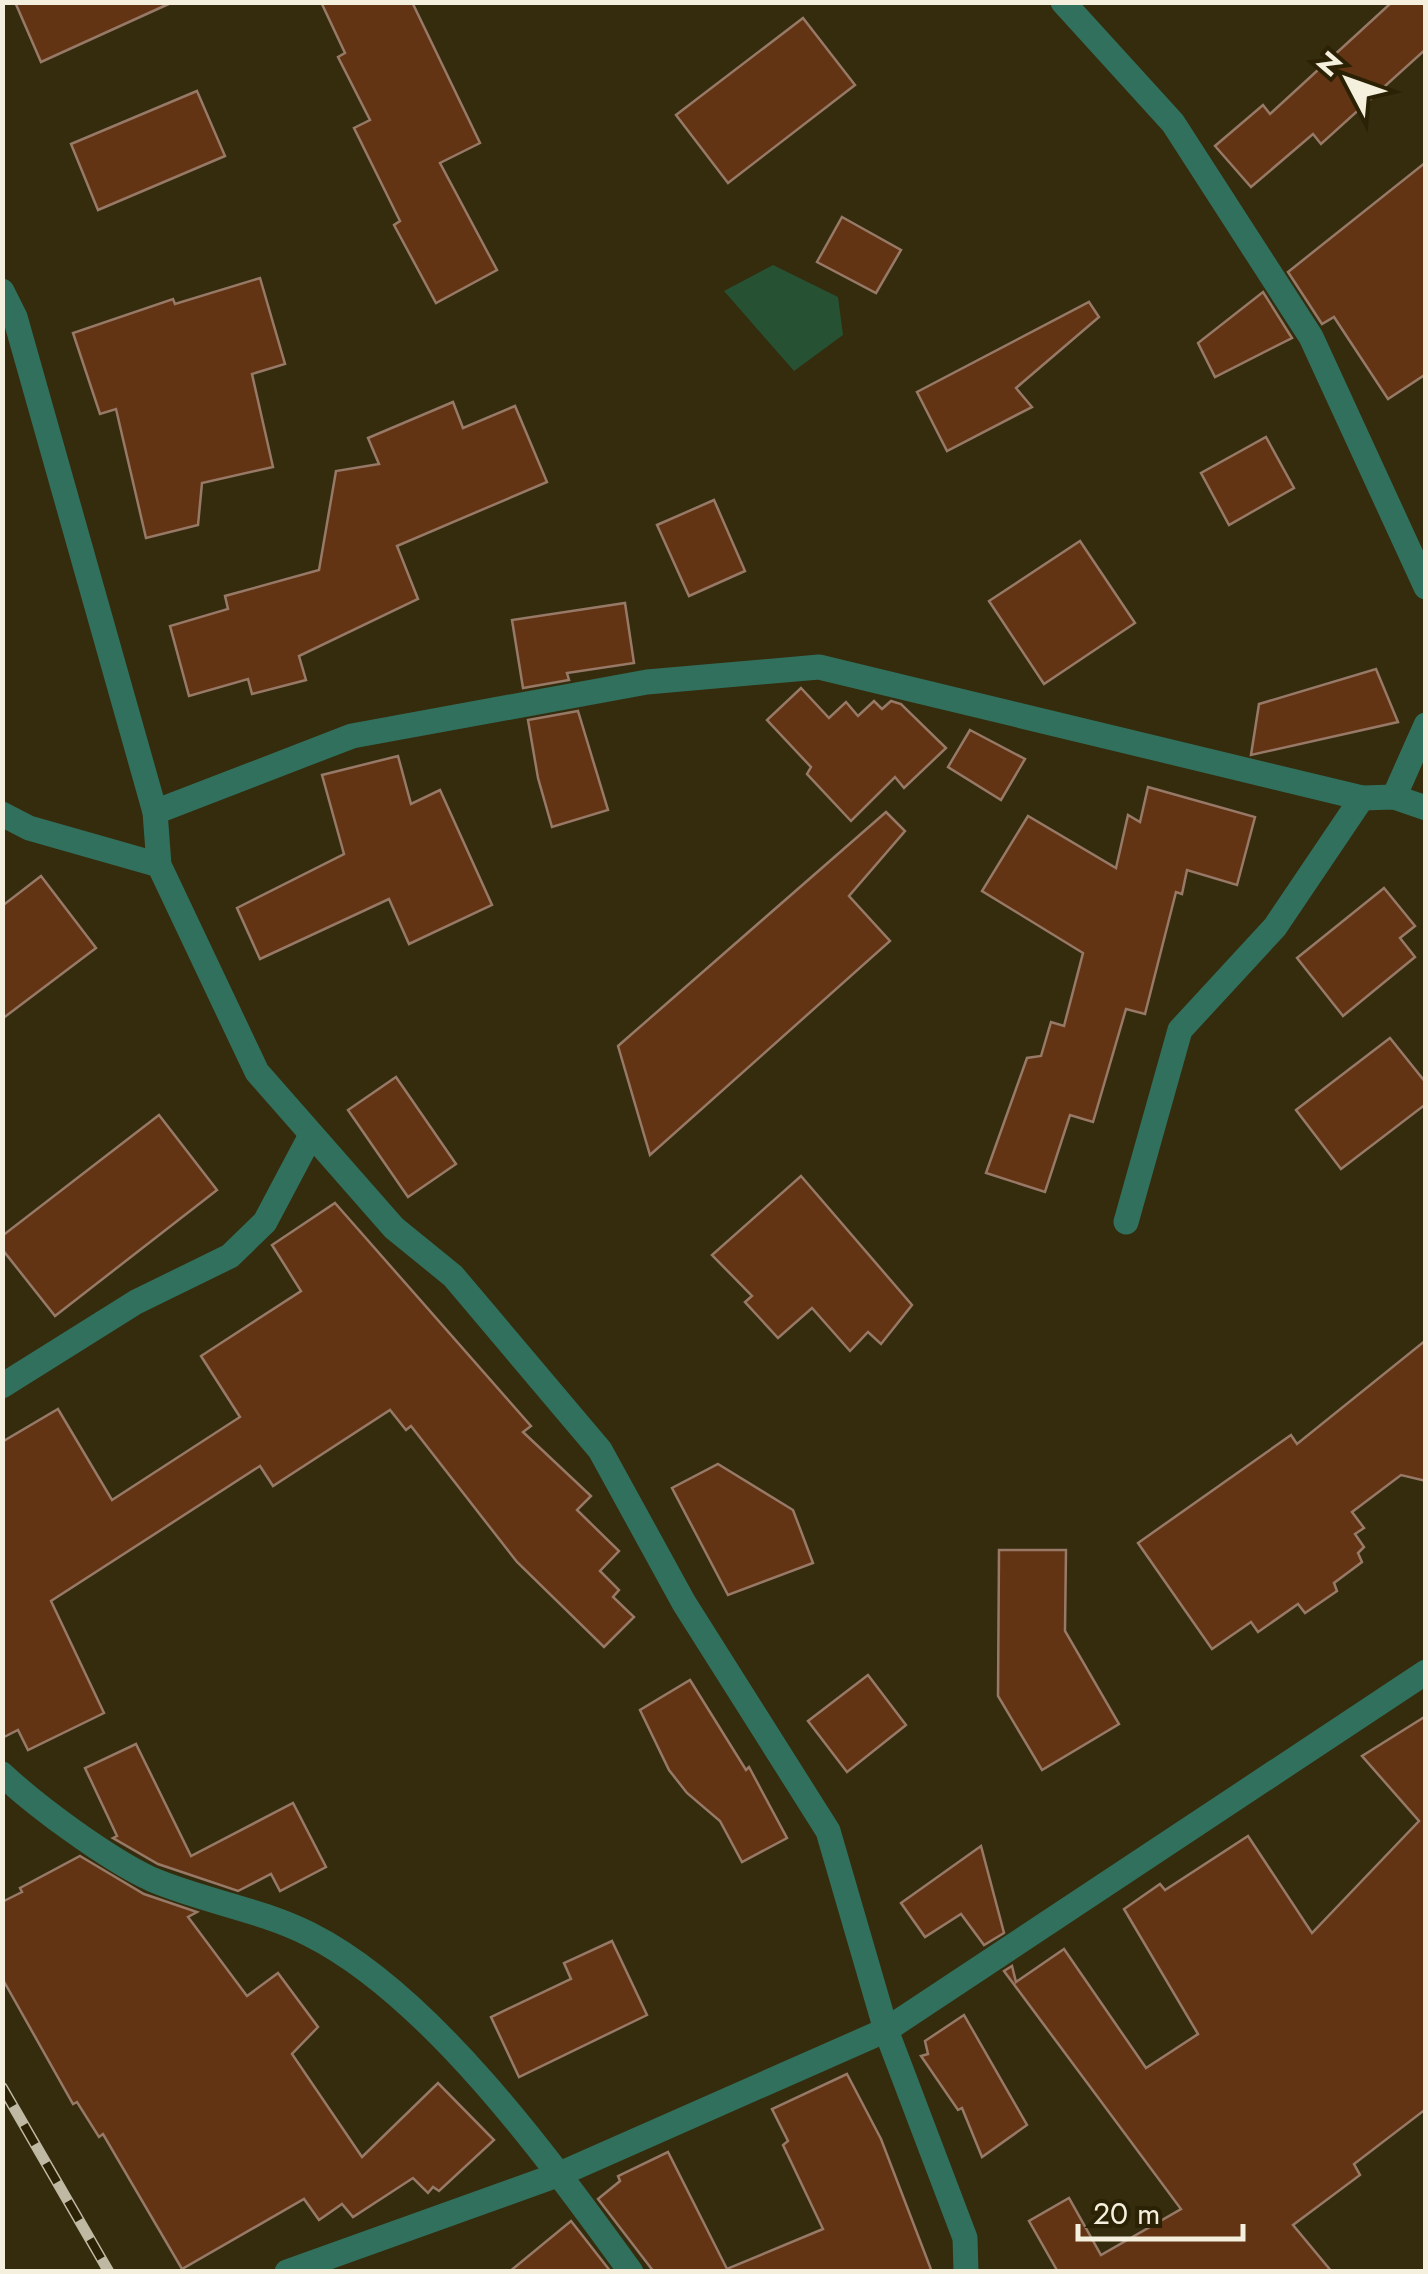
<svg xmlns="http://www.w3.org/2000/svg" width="1428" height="2274" font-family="Jost,sans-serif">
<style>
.green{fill:#265233}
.building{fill:#633413;stroke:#977967;stroke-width:2.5}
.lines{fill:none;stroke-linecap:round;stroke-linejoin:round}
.minor{stroke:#31705c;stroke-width:25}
.rail-casing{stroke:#bfb8a3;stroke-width:11}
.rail{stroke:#2b2104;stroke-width:8;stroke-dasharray:22;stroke-linecap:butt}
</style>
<rect width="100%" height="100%" fill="#352b0d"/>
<polygon class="green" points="773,265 838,297 843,335 794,371 724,291"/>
<g class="building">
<polygon points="15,2 173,2 41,62"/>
<polygon points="321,2 412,2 480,143 440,163 497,270 436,303 394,225 400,221 354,128 370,120 338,57 345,53"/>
<polygon points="1392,2 1426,2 1426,49 1321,144 1313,134 1251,187 1215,146 1263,105 1270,114"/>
<polygon points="803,18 855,85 728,183 676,115"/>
<polygon points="197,91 225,156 98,210 71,144"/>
<polygon points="1426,162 1426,374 1388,399 1334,317 1322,324 1288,272"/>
<polygon points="842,217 901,250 876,293 817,262"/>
<polygon points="260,278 285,364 252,374 273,467 202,483 198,525 146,538 116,409 100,414 73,333 173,299 175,304"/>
<polygon points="1263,292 1292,338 1215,377 1198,343"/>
<polygon points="1089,302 1099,317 1016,388 1032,407 947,451 917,392"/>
<polygon points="453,402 463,428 515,406 547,482 397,546 418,599 299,656 306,680 252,694 248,679 189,696 170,626 228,609 225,596 319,570 336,471 379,464 368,438"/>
<polygon points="1266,437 1294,488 1229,525 1201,473"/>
<polygon points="714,500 745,571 689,596 657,525"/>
<polygon points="1080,541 1135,623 1044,684 989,601"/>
<polygon points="625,603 634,663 567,673 569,680 523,688 512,620"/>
<polygon points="1376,669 1398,722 1251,755 1259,704"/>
<polygon points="801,688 829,718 846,702 858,716 874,701 882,709 891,701 901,704 946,748 904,788 895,777 851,821 807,774 811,767 767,720"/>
<polygon points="578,711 608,810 552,827 538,778 528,720"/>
<polygon points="970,730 1025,759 1001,800 948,767"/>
<polygon points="398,756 411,804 440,790 492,905 409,944 389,899 260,959 237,908 344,854 322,775"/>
<polygon points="1148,787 1255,817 1237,885 1187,870 1182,894 1176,892 1145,1014 1126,1009 1093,1122 1070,1115 1045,1192 986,1173 1027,1058 1041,1056 1051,1022 1064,1026 1083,953 982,891 1028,816 1116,868 1128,815 1140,822"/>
<polygon points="886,812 905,831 849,896 890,941 650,1155 618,1046"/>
<polygon points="41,876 96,948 2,1019 2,906"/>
<polygon points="1384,888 1415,926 1400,938 1415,957 1343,1016 1297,958"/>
<polygon points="1390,1038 1426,1083 1426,1104 1341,1169 1296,1110"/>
<polygon points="396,1077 456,1164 408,1197 348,1110"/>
<polygon points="159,1115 217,1190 55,1316 2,1249 2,1236"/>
<polygon points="801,1176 912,1305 881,1344 868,1332 850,1351 812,1308 778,1338 745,1302 752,1296 712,1255"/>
<polygon points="335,1203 531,1426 523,1432 591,1496 577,1510 619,1551 600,1571 619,1590 613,1597 634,1617 604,1647 517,1562 411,1426 406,1430 390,1410 273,1486 260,1466 51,1601 104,1713 28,1750 18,1730 2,1738 2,1442 58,1409 112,1500 240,1417 201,1356 301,1291 272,1245"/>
<polygon points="1426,1340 1426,1481 1401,1475 1352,1512 1364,1528 1355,1534 1364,1547 1358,1553 1362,1562 1334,1583 1337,1591 1305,1613 1298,1604 1258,1632 1251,1622 1212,1649 1138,1543 1291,1435 1297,1444"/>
<polygon points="718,1464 793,1510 813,1563 728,1595 672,1488"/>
<polygon points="999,1550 1066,1550 1065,1631 1119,1724 1042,1770 998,1696"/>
<polygon points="868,1675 906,1725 847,1772 808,1721"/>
<polygon points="690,1680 746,1770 749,1767 787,1838 742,1862 720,1821 687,1793 669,1770 640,1710"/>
<polygon points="1426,1716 1426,2109 1354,2164 1360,2175 1293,2225 1332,2272 1058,2272 1029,2221 1069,2198 1101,2255 1181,2209 1004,1971 1012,1966 1016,1982 1064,1949 1146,2068 1198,2034 1124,1909 1160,1884 1165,1890 1248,1836 1312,1933 1419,1821 1362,1756"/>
<polygon points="136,1744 191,1856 293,1803 326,1867 280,1891 271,1874 238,1891 158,1864 113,1838 117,1836 85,1768"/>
<polygon points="981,1846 1004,1933 984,1945 961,1914 925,1937 901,1903"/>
<polygon points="80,1856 144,1894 197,1912 188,1917 247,1996 278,1973 318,2027 292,2054 362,2157 438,2083 494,2140 439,2191 433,2187 428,2193 413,2178 353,2217 342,2204 319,2220 304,2199 182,2269 103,2134 99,2137 77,2102 73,2104 2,1978 2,1902 22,1892 20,1888"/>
<polygon points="612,1941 647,2015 519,2077 491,2017 571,1979 564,1963"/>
<polygon points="964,2015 1027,2125 982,2157 962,2108 958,2110 921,2056 928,2054 925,2041"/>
<polygon points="847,2074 881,2139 932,2272 654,2272 598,2199 620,2181 618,2176 668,2152 727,2269 823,2229 783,2145 788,2141 772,2109"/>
<polygon points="571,2221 611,2272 509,2272"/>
</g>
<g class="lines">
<g class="minor">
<polyline points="1063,2 1173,123 1311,337 1426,587"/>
<polyline points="2,291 15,317 155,812 159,865 257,1072 394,1228 453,1276 600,1450 684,1603 828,1831 886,2030 965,2238 966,2272"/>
<polyline points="1394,797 1426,725"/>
<polyline points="155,812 352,736 647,682 819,667 1362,798 1394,797 1426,808"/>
<polyline points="2,814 29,828 159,865"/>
<polyline points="1126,1222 1180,1030 1275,927 1362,798"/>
<polyline points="2,1386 136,1302 230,1256 265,1222 310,1137"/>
<path d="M 2,1774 C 37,1807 108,1859 151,1879 C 202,1901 259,1909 309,1934 C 431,1995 551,2162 631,2272"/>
<polyline points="287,2272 560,2174 886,2030 1426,1672"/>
</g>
<defs>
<polyline id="rail" points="2,2087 109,2272"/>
</defs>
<use href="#rail" class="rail-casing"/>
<use href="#rail" class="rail"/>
</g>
<rect width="1428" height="2274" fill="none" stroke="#f5efde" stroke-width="10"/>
<g transform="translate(1348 80) rotate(311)" stroke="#2b2104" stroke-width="8" paint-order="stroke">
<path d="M0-8L18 38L0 25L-18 38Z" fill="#f5efde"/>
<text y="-15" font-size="28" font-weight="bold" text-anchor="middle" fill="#f5efde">N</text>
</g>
<path d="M1078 2224v15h165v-15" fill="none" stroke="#f5efde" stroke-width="5"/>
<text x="1093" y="2224" font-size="30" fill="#f5efde" stroke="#2b2104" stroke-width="8" paint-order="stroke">20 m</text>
</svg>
